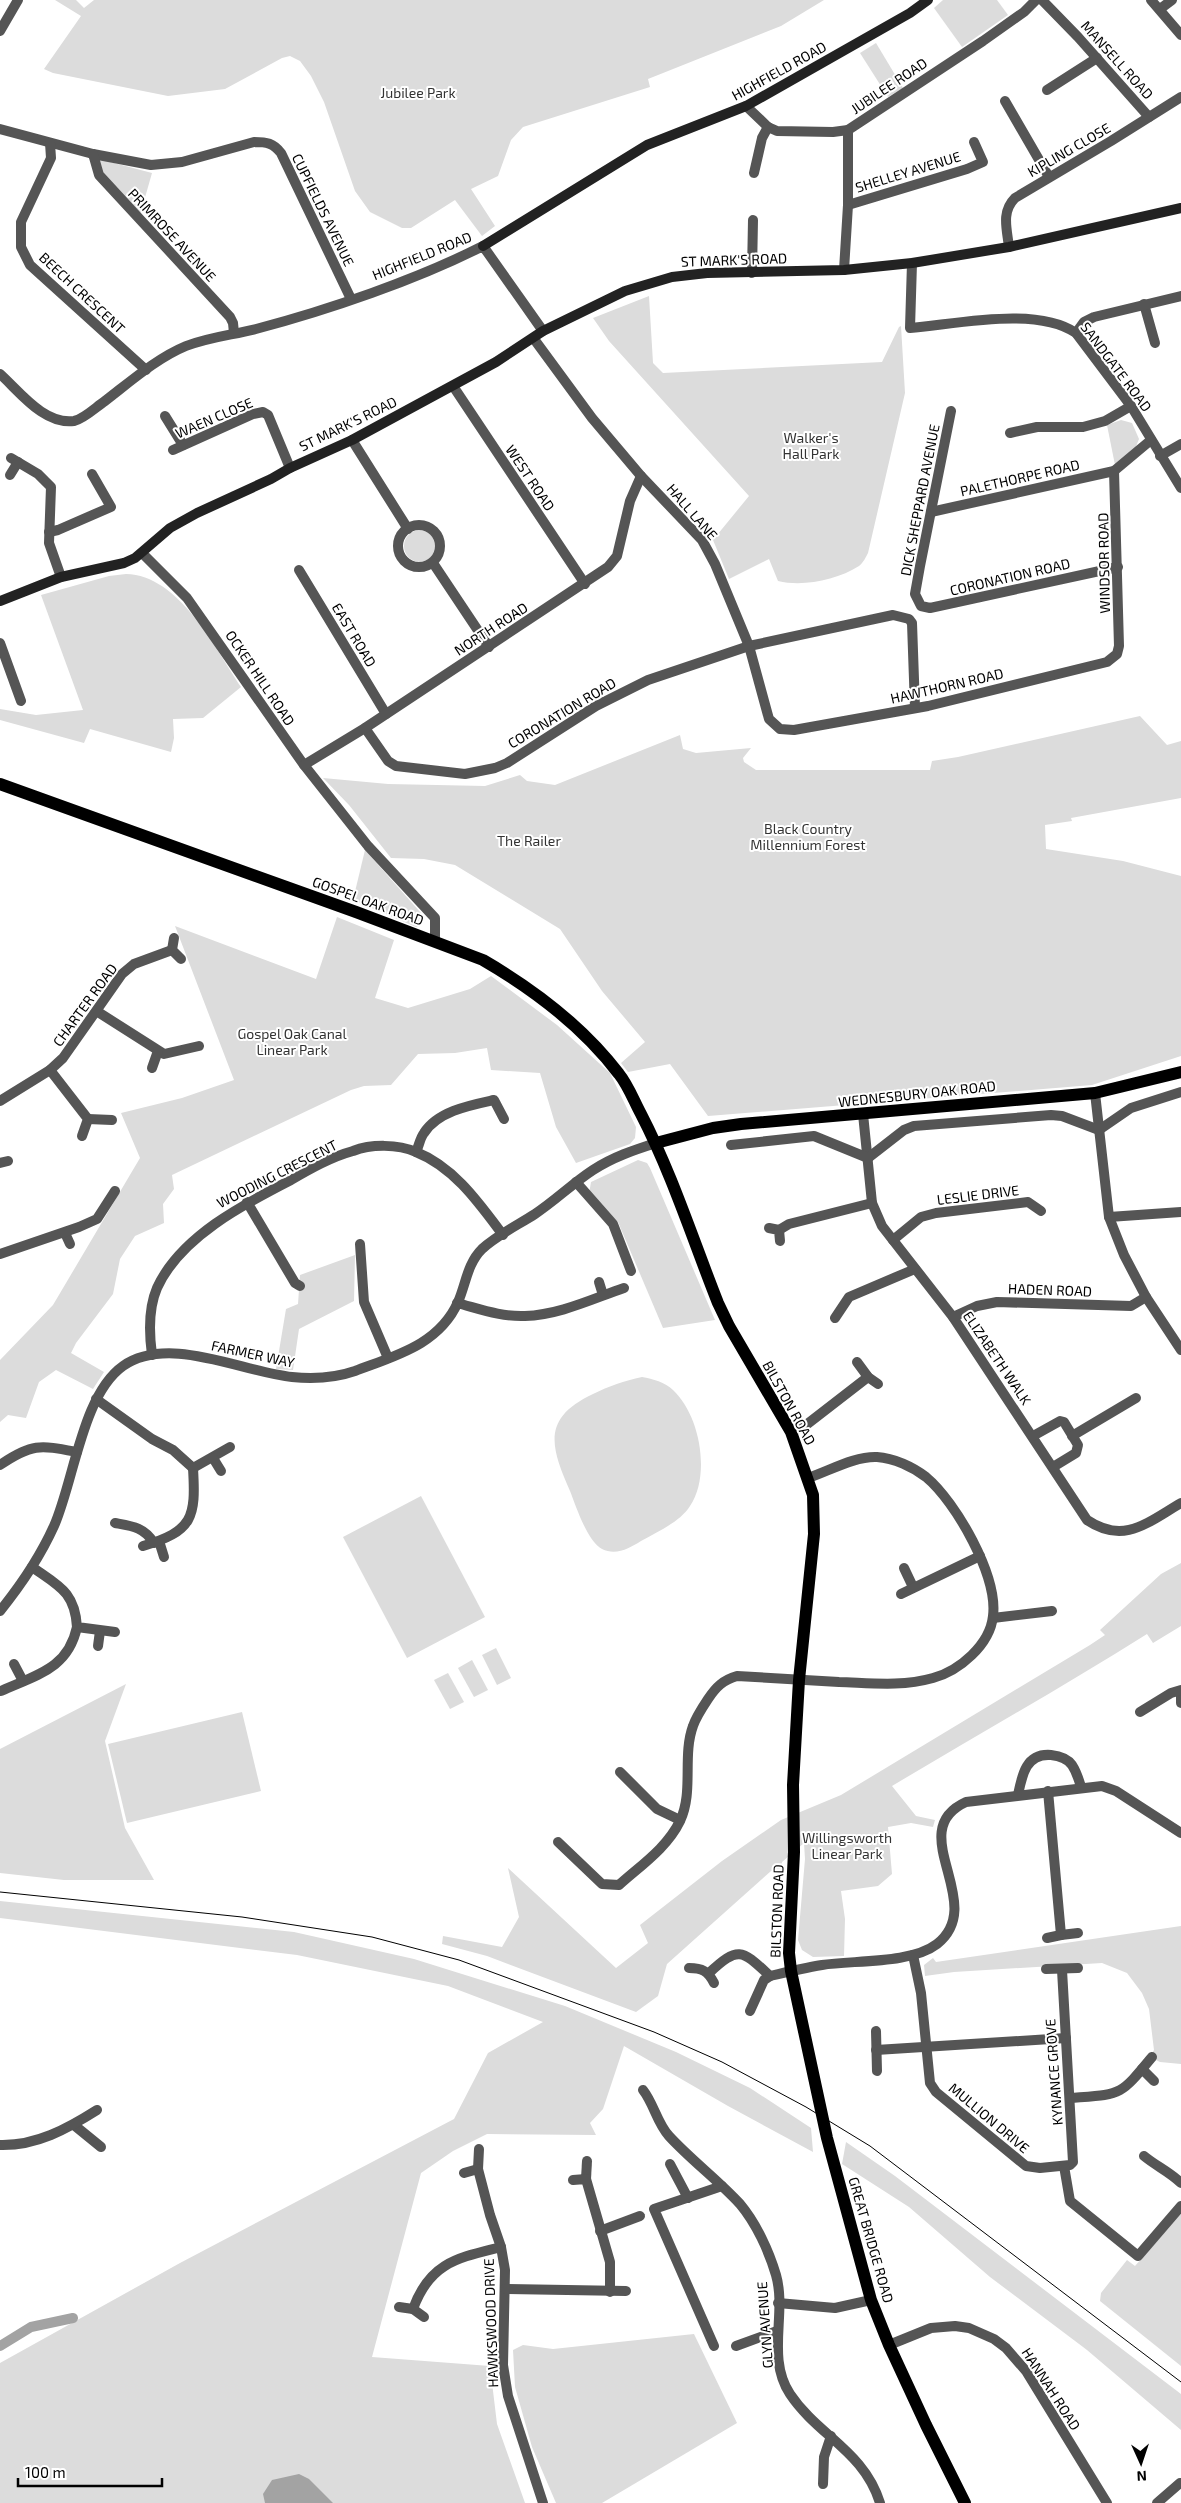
<svg xmlns="http://www.w3.org/2000/svg" width="1181" height="2503" font-family="'Exo 2',sans-serif">
<style>
.green{fill:#dcdcdc}
.water{fill:#a3a3a3}
.lines{fill:none;stroke-linecap:round;stroke-linejoin:round}
.canal{stroke:#a3a3a3;stroke-width:10}
.street{stroke:#555;stroke-width:10}
.secondary{stroke:#222;stroke-width:10}
.primary{stroke:#000;stroke-width:12}
.tram{stroke:#000;stroke-width:1}
.labels{text-anchor:middle;stroke-width:4;stroke-linejoin:round;paint-order:stroke}
.street-label{font-size:14px;fill:#000;stroke:#fff}
.park-label{font-size:14px;fill:#333;stroke:#fff}
</style>
<rect width="100%" height="100%" fill="#fff"/>
<g class="green">
<polygon points="55,0 76,0 84,8 94,0 824,0 781,26 648,79 650,87 523,127 511,140 498,176 471,189 495,226 482,236 455,200 411,228 402,228 370,212 355,191 324,102 311,76 300,61 290,56 282,58 225,89 168,96 53,73 44,69 81,16"/>
<polygon points="943,0 997,0 1008,15 962,47 934,8"/>
<polygon points="876,43 903,88 888,97 860,53"/>
<polygon points="99,159 152,173 140,215 103,173"/>
<path d="M 649,296 L 653,363 L 663,373 L 882,362 L 899,327 L 901,326 L 905,393 L 868,553 C 866,557 863,563 859,566 C 837,580 803,587 778,581 L 769,559 L 729,579 L 713,540 L 749,496 L 609,341 L 593,318 Z"/>
<polygon points="1121,420 1132,423 1139,439 1135,449 1115,465 1107,425"/>
<circle cx="420" cy="546" r="16"/>
<path d="M 126,574 C 179,575 215,648 241,687 L 203,718 L 173,719 L 174,738 L 171,752 L 90,729 L 84,743 L 0,720 L 0,709 L 36,715 L 83,710 L 41,595 L 109,576 Z"/>
<polygon points="1140,716 1167,745 1181,741 1181,798 1071,818 1072,821 1045,825 1046,849 1123,861 1181,876 1181,1056 1092,1085 708,1116 670,1064 628,1072 621,1063 645,1042 602,991 560,929 455,865 424,859 391,858 349,805 323,778 388,784 485,786 520,775 527,781 555,785 680,735 683,749 696,753 751,748 743,758 744,762 756,770 930,770 932,761 958,757"/>
<polygon points="365,850 421,913 422,924 416,927 353,900"/>
<polygon points="337,917 394,940 375,998 408,1008 470,989 491,976 557,1025 610,1073 636,1127 635,1138 630,1144 576,1163 556,1127 540,1073 491,1070 487,1048 455,1053 418,1054 391,1085 364,1086 351,1090 172,1175 174,1189 163,1204 164,1223 135,1236 120,1259 113,1294 76,1343 71,1353 104,1372 93,1389 56,1370 39,1382 26,1418 8,1415 0,1422 0,1360 53,1305 140,1158 121,1113 182,1098 234,1080 175,926 316,979"/>
<polygon points="638,1160 647,1163 650,1168 715,1320 663,1328 618,1222 589,1194 591,1182"/>
<polygon points="355,1255 354,1301 299,1329 293,1370 276,1369 286,1309 298,1304 300,1275"/>
<path d="M 642,1377 C 653,1379 665,1382 673,1390 C 700,1415 711,1475 690,1506 C 680,1522 657,1532 641,1541 C 630,1548 616,1556 602,1549 C 587,1541 576,1506 570,1491 C 550,1446 542,1418 593,1394 C 609,1386 624,1381 642,1377 Z"/>
<polygon points="421,1496 485,1617 407,1658 343,1537"/>
<path d="M 1181,1563 L 1181,1626 L 1153,1643 L 1147,1634 C 1063,1687 977,1735 892,1786 L 916,1816 L 935,1820 L 933,1827 L 911,1823 L 888,1827 L 892,1874 L 878,1886 L 841,1891 L 845,1919 L 844,1956 L 813,1957 L 802,1950 L 798,1940 L 805,1859 L 804,1843 L 782,1862 L 781,1871 L 771,1871 L 667,1964 L 658,1996 L 636,2012 L 487,1956 L 442,1944 L 443,1936 L 502,1947 L 519,1917 L 508,1868 L 616,1968 L 648,1943 L 640,1925 L 722,1861 L 781,1820 L 841,1795 L 1090,1645 L 1105,1635 L 1100,1630 L 1161,1574 Z"/>
<polygon points="496,1648 511,1678 497,1685 482,1655"/>
<polygon points="472,1660 488,1690 474,1697 458,1668"/>
<polygon points="448,1673 464,1702 450,1709 434,1680"/>
<polygon points="126,1684 105,1741 125,1828 154,1880 64,1880 0,1873 0,1749"/>
<polygon points="242,1712 261,1791 127,1823 108,1744"/>
<polygon points="0,1901 294,1932 414,1959 565,2006 676,2052 750,2088 811,2128 813,2152 728,2106 624,2046 603,2109 590,2123 596,2135 487,2134 453,2151 421,2173 372,2357 490,2366 497,2424 525,2503 0,2503 0,2363 180,2263 454,2119 488,2053 543,2022 448,1986 297,1955 0,1918"/>
<polygon points="1181,1926 1181,2064 1160,2062 1150,2057 1154,2050 1149,2009 1142,1993 1127,1973 1102,1963 954,1972 925,1976 924,1965 933,1958 936,1962"/>
<polygon points="846,2142 895,2176 1181,2394 1181,2430 1087,2350 990,2277 909,2207 842,2164"/>
<polygon points="1181,2214 1181,2366 1100,2301 1101,2293 1127,2260 1135,2266"/>
<polygon points="694,2334 737,2423 602,2503 556,2503 532,2447 515,2387 513,2350 523,2345 553,2349"/>
</g>
<polygon class="water" points="299,2474 309,2479 333,2503 265,2503 263,2494 272,2480"/>
<g class="lines">
<polyline class="canal" points="0,2346 31,2327 73,2318"/>
<g class="street">
<polyline points="1042,0 1078,37 1149,117"/>
<polyline points="1151,0 1181,35"/>
<polyline points="1160,9 1172,0"/>
<polyline points="0,31 18,0"/>
<polyline points="1047,90 1097,58"/>
<polyline points="1005,101 1049,177"/>
<polyline points="746,106 768,127 777,131 833,132 848,130 983,41 1024,12 1036,0"/>
<path d="M 0,129 L 93,154 L 151,165 L 182,162 L 254,142 C 267,142 273,143 281,153 L 351,299"/>
<polyline points="50,143 51,158 21,222 21,247 30,265 146,370"/>
<polyline points="93,154 99,175 230,317 233,323 234,333"/>
<polyline points="754,173 762,138 768,127"/>
<polyline points="848,205 967,169 983,162 974,142"/>
<path d="M 1009,247 C 1007,229 1001,212 1015,198 L 1111,141 L 1181,97"/>
<path d="M 912,263 L 910,328 C 957,324 1037,306 1076,333 L 1131,406 L 1181,488"/>
<polyline points="844,270 848,205 848,130"/>
<polyline points="752,273 753,220"/>
<polyline points="1144,304 1155,343"/>
<polyline points="1076,333 1084,322 1094,317 1181,296"/>
<polyline points="534,339 592,418 641,476 702,540 715,564 749,646 769,719 780,729 794,730 928,706 1107,662 1117,654 1119,646 1114,471"/>
<path d="M 0,374 C 20,392 44,425 74,421 C 84,419 96,407 105,401 C 131,381 157,358 186,346 C 209,337 232,335 256,329 C 328,310 416,280 483,246 L 543,331"/>
<polyline points="453,386 585,584"/>
<polyline points="951,411 920,566 915,594 921,606 930,608 1118,567"/>
<polyline points="165,416 183,445"/>
<polyline points="1010,433 1037,427 1083,427 1105,421 1131,406"/>
<polyline points="352,440 408,529"/>
<polyline points="173,450 253,414 263,412 268,415 290,468"/>
<polyline points="1160,456 1181,444"/>
<polyline points="11,458 38,474 51,487 49,543 61,577"/>
<polyline points="10,475 18,462"/>
<polyline points="931,512 1114,471 1151,440"/>
<circle cx="419" cy="546" r="21"/>
<polyline points="49,532 58,530 111,507 92,474"/>
<polyline points="142,553 187,598 304,765 368,846 435,918 435,941"/>
<polyline points="433,563 489,647"/>
<polyline points="299,570 386,714"/>
<polyline points="0,643 21,701"/>
<polyline points="365,728 388,761 396,766 465,774 495,768 507,763 596,706 648,680 749,646 893,615 909,619 912,623 915,708"/>
<polyline points="304,765 365,728 608,567 617,556 630,501 641,476"/>
<polyline points="174,938 172,950 181,959"/>
<polyline points="98,1012 164,1054 199,1046"/>
<polyline points="152,1068 158,1051"/>
<polyline points="50,1070 88,1119 82,1136"/>
<polyline points="1095,1093 1109,1217 1124,1255 1146,1297 1181,1350"/>
<polyline points="0,1101 50,1070 63,1058 122,974 134,964 172,950"/>
<path d="M 863,1114 L 872,1203 L 882,1226 L 953,1317 L 1087,1520 C 1124,1545 1148,1522 1181,1503"/>
<polyline points="88,1119 112,1120"/>
<polyline points="731,1145 814,1136 868,1158 904,1130 914,1126 1051,1115 1062,1116 1099,1130 1131,1108 1181,1092"/>
<path d="M 416,1152 C 419,1146 420,1138 424,1133 C 438,1111 471,1105 494,1100 L 504,1119"/>
<polyline points="0,1163 8,1161"/>
<polyline points="576,1182 613,1224 631,1271"/>
<polyline points="247,1202 295,1283 300,1286"/>
<polyline points="1109,1217 1181,1212"/>
<polyline points="769,1228 779,1230 780,1241"/>
<polyline points="779,1230 789,1224 872,1203"/>
<polyline points="65,1233 70,1244"/>
<polyline points="893,1240 921,1217 936,1213 1028,1202 1041,1211"/>
<polyline points="360,1244 364,1302 388,1358"/>
<polyline points="0,1254 79,1227 97,1219 115,1191"/>
<polyline points="599,1282 603,1295"/>
<path d="M 457,1303 C 480,1309 501,1317 525,1316 C 559,1315 592,1299 624,1288"/>
<polyline points="953,1317 977,1306 997,1302 1131,1306 1146,1297"/>
<polyline points="835,1318 849,1297 915,1269"/>
<path d="M 152,1355 C 149,1333 148,1309 157,1288 C 180,1237 244,1204 291,1180 C 310,1169 331,1157 353,1151 C 371,1144 398,1144 416,1152 C 454,1167 479,1203 503,1235"/>
<polyline points="857,1362 868,1377 878,1384"/>
<polyline points="96,1399 152,1439 173,1450 193,1468 230,1447"/>
<polyline points="791,1432 806,1425 868,1377"/>
<polyline points="1033,1436 1060,1421 1064,1422 1078,1445 1076,1453 1053,1467"/>
<polyline points="1072,1436 1136,1398"/>
<polyline points="213,1458 221,1471"/>
<path d="M 0,1465 C 32,1443 40,1445 77,1452"/>
<path d="M 115,1523 C 132,1526 144,1527 154,1543"/>
<polyline points="159,1541 164,1557"/>
<path d="M 143,1546 C 193,1531 196,1518 193,1468"/>
<path d="M 32,1567 C 59,1586 75,1592 77,1627 L 115,1632"/>
<polyline points="904,1568 913,1587"/>
<polyline points="901,1594 980,1556"/>
<path d="M 0,1611 C 21,1585 40,1557 54,1526 C 74,1481 82,1395 123,1366 C 169,1334 242,1372 292,1377 C 313,1379 335,1378 355,1371 C 394,1356 439,1345 458,1302 C 466,1284 467,1264 482,1249 C 497,1235 518,1225 535,1214 C 556,1200 573,1183 593,1170 C 613,1157 634,1150 656,1143"/>
<polyline points="993,1618 1052,1611"/>
<polyline points="98,1646 100,1631"/>
<polyline points="14,1664 23,1681"/>
<path d="M 1,1691 C 36,1675 68,1669 77,1627"/>
<polyline points="1181,1691 1181,1703"/>
<polyline points="1140,1712 1171,1693 1181,1690"/>
<polyline points="620,1772 657,1809 680,1820"/>
<path d="M 1018,1795 C 1022,1775 1026,1753 1051,1755 C 1060,1756 1067,1758 1072,1765 C 1076,1771 1079,1780 1081,1787"/>
<path d="M 558,1842 L 602,1884 L 619,1885 C 640,1866 667,1848 680,1821 C 694,1792 682,1756 693,1726 C 696,1717 702,1708 708,1699 C 716,1687 723,1680 737,1676 C 771,1678 805,1680 839,1682 C 871,1683 901,1687 933,1678 C 959,1671 990,1645 993,1616 C 998,1576 956,1502 926,1477 C 913,1467 894,1458 877,1457 C 855,1456 829,1471 808,1478"/>
<polyline points="1061,1935 1078,1933"/>
<polyline points="1047,1938 1061,1935 1048,1791"/>
<polyline points="913,1955 921,1993 930,2083 936,2092 1026,2166 1040,2168 1070,2165 1073,2162 1062,1970"/>
<path d="M 689,1968 C 702,1968 708,1971 714,1983"/>
<polyline points="1046,1969 1078,1968"/>
<path d="M 709,1973 C 739,1945 742,1950 770,1976"/>
<path d="M 750,2011 L 764,1980 L 770,1976 C 787,1972 804,1968 822,1965 C 854,1960 911,1964 937,1944 C 989,1903 902,1831 966,1802 L 1102,1786 L 1116,1791 L 1181,1833"/>
<polyline points="876,2031 877,2071"/>
<polyline points="876,2050 1066,2038"/>
<polyline points="1142,2069 1154,2081"/>
<path d="M 643,2090 C 654,2104 657,2123 669,2136 C 691,2160 718,2180 740,2204 C 756,2223 769,2251 776,2275 C 787,2313 766,2358 790,2394 C 818,2436 864,2451 880,2503"/>
<path d="M 1070,2098 C 1122,2094 1119,2097 1152,2057"/>
<polyline points="74,2125 101,2147"/>
<path d="M 0,2145 C 36,2146 67,2129 97,2110"/>
<path d="M 1144,2156 C 1156,2166 1170,2172 1181,2183"/>
<polyline points="670,2164 688,2198"/>
<polyline points="1064,2166 1070,2201 1138,2256 1181,2206"/>
<polyline points="478,2169 479,2149"/>
<polyline points="464,2173 478,2169 490,2215 501,2247 505,2270 503,2365 508,2396 543,2503"/>
<polyline points="586,2179 587,2161"/>
<polyline points="573,2180 586,2179 610,2262 610,2292"/>
<polyline points="600,2231 640,2216"/>
<polyline points="505,2289 626,2291"/>
<polyline points="778,2303 835,2308 871,2300"/>
<path d="M 399,2307 L 413,2309 C 430,2262 458,2258 501,2247"/>
<polyline points="413,2309 424,2317"/>
<polyline points="889,2345 931,2328 955,2326 969,2328 994,2339 1006,2348 1026,2371 1107,2503"/>
<polyline points="714,2346 654,2209 722,2186"/>
<polyline points="736,2346 777,2331"/>
<polyline points="823,2484 824,2457 831,2436"/>
<polyline points="1157,2503 1180,2483"/>
</g>
<g class="secondary">
<polyline points="483,246 647,145 746,106 910,13 928,0"/>
<polyline points="0,601 61,577 124,563 135,558 170,528 197,513 271,479 290,468 352,440 496,362 543,331 625,291 672,277 707,273 844,270 912,263 1009,247 1181,208"/>
</g>
<g class="primary">
<path d="M 0,784 L 356,912 L 483,960 C 533,989 584,1028 619,1074 C 628,1085 634,1101 641,1114 C 672,1174 693,1240 718,1303 L 729,1326 L 791,1432 L 813,1495 L 814,1534 L 799,1680 L 793,1785 L 794,1852 L 789,1953 L 791,1971 L 827,2138 L 871,2300 L 889,2345 L 926,2425 L 965,2503"/>
<polyline points="656,1143 713,1128 741,1124 1095,1093 1181,1072"/>
</g>
<polyline class="tram" points="0,1892 242,1917 372,1937 459,1960 654,2032 722,2062 806,2107 870,2146 1181,2382"/>
</g>
<g class="labels">
<g class="street-label">
<text transform="translate(1117 60) rotate(48)" y="5">MANSELL ROAD</text>
<text transform="translate(779 71) rotate(-29)" y="5">HIGHFIELD ROAD</text>
<text transform="translate(889 86) rotate(-34)" y="5">JUBILEE ROAD</text>
<text transform="translate(1069 150) rotate(-30)" y="5">KIPLING CLOSE</text>
<text transform="translate(908 172) rotate(-17)" y="5">SHELLEY AVENUE</text>
<text transform="translate(323 210) rotate(64)" y="5">CUPFIELDS AVENUE</text>
<text transform="translate(172 235) rotate(47)" y="5">PRIMROSE AVENUE</text>
<text transform="translate(422 256) rotate(-22)" y="5">HIGHFIELD ROAD</text>
<text transform="translate(734 260) rotate(-2)" y="5">ST MARK'S ROAD</text>
<text transform="translate(82 293) rotate(43)" y="5">BEECH CRESCENT</text>
<text transform="translate(1116 367) rotate(53)" y="5">SANDGATE ROAD</text>
<text transform="translate(214 418) rotate(-23)" y="5">WAEN CLOSE</text>
<text transform="translate(348 424) rotate(-26)" y="5">ST MARK'S ROAD</text>
<text transform="translate(530 478) rotate(56)" y="5">WEST ROAD</text>
<text transform="translate(1020 478) rotate(-13)" y="5">PALETHORPE ROAD</text>
<text transform="translate(920 500) rotate(-79)" y="5">DICK SHEPPARD AVENUE</text>
<text transform="translate(692 512) rotate(49)" y="5">HALL LANE</text>
<text transform="translate(1104 563) rotate(-91)" y="5">WINDSOR ROAD</text>
<text transform="translate(1010 577) rotate(-13)" y="5">CORONATION ROAD</text>
<text transform="translate(491 629) rotate(-33)" y="5">NORTH ROAD</text>
<text transform="translate(354 635) rotate(59)" y="5">EAST ROAD</text>
<text transform="translate(260 678) rotate(56)" y="5">OCKER HILL ROAD</text>
<text transform="translate(947 686) rotate(-13)" y="5">HAWTHORN ROAD</text>
<text transform="translate(562 713) rotate(-31)" y="5">CORONATION ROAD</text>
<text transform="translate(368 901) rotate(20)" y="5">GOSPEL OAK ROAD</text>
<text transform="translate(85 1005) rotate(-54)" y="5">CHARTER ROAD</text>
<text transform="translate(917 1094) rotate(-6)" y="5">WEDNESBURY OAK ROAD</text>
<text transform="translate(277 1174) rotate(-27)" y="5">WOODING CRESCENT</text>
<text transform="translate(978 1195) rotate(-7)" y="5">LESLIE DRIVE</text>
<text transform="translate(1050 1290) rotate(2)" y="5">HADEN ROAD</text>
<text transform="translate(253 1354) rotate(12)" y="5">FARMER WAY</text>
<text transform="translate(997 1358) rotate(56)" y="5">ELIZABETH WALK</text>
<text transform="translate(789 1403) rotate(61)" y="5">BILSTON ROAD</text>
<text transform="translate(777 1911) rotate(-88)" y="5">BILSTON ROAD</text>
<text transform="translate(1054 2072) rotate(-94)" y="5">KYNANCE GROVE</text>
<text transform="translate(989 2118) rotate(40)" y="5">MULLION DRIVE</text>
<text transform="translate(871 2240) rotate(74)" y="5">GREAT BRIDGE ROAD</text>
<text transform="translate(491 2323) rotate(-92)" y="5">HAWKSWOOD DRIVE</text>
<text transform="translate(765 2325) rotate(-94)" y="5">GLYN AVENUE</text>
<text transform="translate(1051 2389) rotate(57)" y="5">HANNAH ROAD</text>
</g>
<g class="park-label">
<text x="418" y="98">Jubilee Park</text>
<text x="811" y="443">Walker's<tspan x="811" dy="16">Hall Park</tspan></text>
<text x="808" y="834">Black Country<tspan x="808" dy="16">Millennium Forest</tspan></text>
<text x="529" y="846">The Railer</text>
<text x="292" y="1039">Gospel Oak Canal<tspan x="292" dy="16">Linear Park</tspan></text>
<text x="847" y="1843">Willingsworth<tspan x="847" dy="16">Linear Park</tspan></text>
</g>
</g>
<g transform="translate(1141 2463) rotate(177)" stroke="#ffffff" stroke-width="4" paint-order="stroke">
<path d="M0-4L9 19L0 12L-9 19Z" fill="#000000"/>
<text y="-8" font-size="14" font-weight="bold" text-anchor="middle" fill="#000000">N</text>
</g>
<path d="M18 2478v8h144v-8" fill="none" stroke="#000000" stroke-width="2.5"/>
<text x="25" y="2478" font-size="15" fill="#000000" stroke="#ffffff" stroke-width="4" paint-order="stroke">100 m</text>
</svg>
